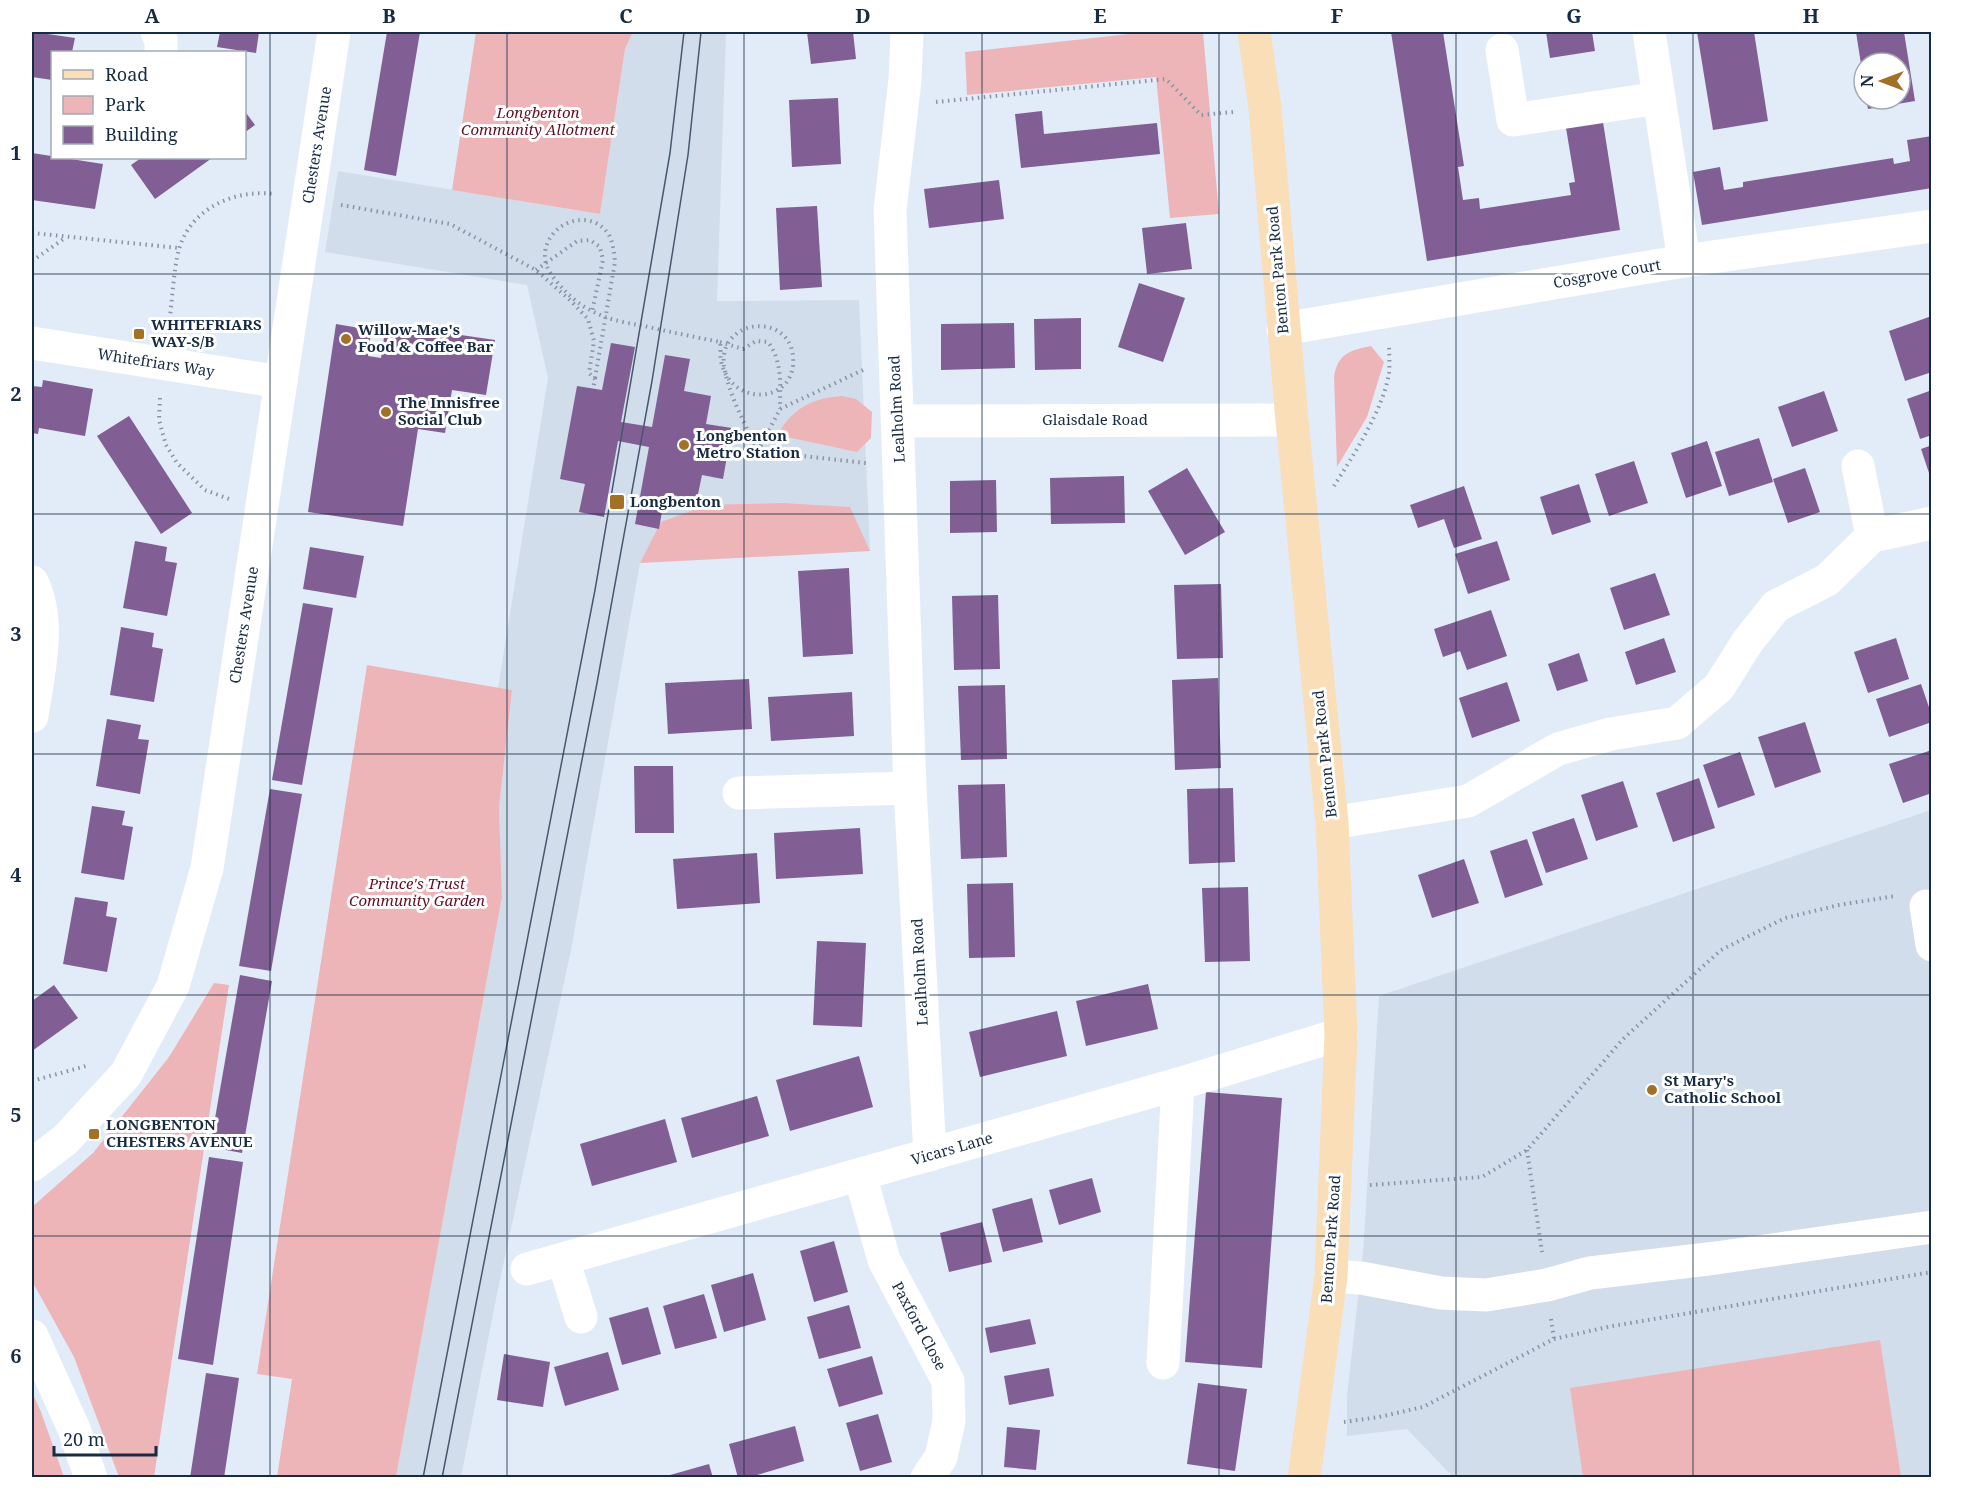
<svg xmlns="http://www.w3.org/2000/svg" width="1963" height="1509" font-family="'Noto Serif',serif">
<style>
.built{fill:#d1ddeb}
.green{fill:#eeb5b9}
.building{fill:#815e93}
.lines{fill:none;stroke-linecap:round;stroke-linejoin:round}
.path{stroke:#8694a6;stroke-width:4;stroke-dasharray:1.5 4.5;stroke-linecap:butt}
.minor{stroke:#fff;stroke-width:33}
.major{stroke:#fadeb8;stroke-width:33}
.tram{stroke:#46586d;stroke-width:1.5}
.grid{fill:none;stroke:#172b43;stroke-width:1.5;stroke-opacity:0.55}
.poi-dot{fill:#a27126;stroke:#fff;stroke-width:2}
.labels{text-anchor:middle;stroke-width:6;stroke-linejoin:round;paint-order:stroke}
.park-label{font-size:15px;font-style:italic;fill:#650d23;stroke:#fff}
.street-label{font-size:15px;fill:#172b43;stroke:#fff}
.poi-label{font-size:15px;font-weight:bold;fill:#172b43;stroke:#fff;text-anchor:start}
.neatline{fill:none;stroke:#172b43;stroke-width:2}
.grid-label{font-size:20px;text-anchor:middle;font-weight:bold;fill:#172b43}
</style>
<rect width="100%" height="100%" fill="#e2ecf9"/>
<g class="built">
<polygon points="633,32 726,32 717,301 859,300 870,551 640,563 571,950 497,1294 461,1477 396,1477 502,898 499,808 512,690 498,688 548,378 527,285 325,252 338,171 600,214 625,49"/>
<polygon points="1931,810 1931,1477 1453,1477 1407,1429 1347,1436 1347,1396 1363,1253 1379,996"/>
</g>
<g class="green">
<polygon points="476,32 633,32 625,49 600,214 452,190"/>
<polygon points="1147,32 1203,32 1219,214 1170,218 1156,77 967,95 965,52"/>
<path d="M 1371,346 L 1384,362 L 1367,417 L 1337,467 L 1334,376 C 1338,353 1351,350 1371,346 Z"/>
<path d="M 842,396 L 856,399 L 872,412 L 871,438 L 857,452 L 787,437 L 781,429 C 796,406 815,398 842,396 Z"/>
<polygon points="782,503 850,507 870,551 640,563 661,522 707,505"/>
<polygon points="367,665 512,690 499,808 502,897 396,1477 277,1477 292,1379 257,1374"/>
<polygon points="214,983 229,985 154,1477 119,1477 74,1357 32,1281 32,1207 93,1153 169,1057"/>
<polygon points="1880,1340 1901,1477 1583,1477 1570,1388"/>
<polygon points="32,1392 41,1412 64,1477 32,1477"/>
</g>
<g class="building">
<polygon points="34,32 75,38 72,52 52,52 52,80 32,77 32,50"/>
<polygon points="220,32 259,32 256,53 217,47"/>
<polygon points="387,32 420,32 396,176 364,170"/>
<polygon points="807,32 853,32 856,59 811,64"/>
<polygon points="1391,32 1443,32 1464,166 1458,167 1463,200 1479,198 1480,209 1571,195 1569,183 1575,182 1566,128 1603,122 1620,230 1427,261"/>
<polygon points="1546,32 1592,32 1595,51 1550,58"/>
<polygon points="1697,32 1754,32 1768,121 1713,130"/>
<polygon points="1856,32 1904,32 1915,101 1868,109 1866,99 1900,99 1900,63 1864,63 1863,77"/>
<polygon points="838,98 841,164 792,167 789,100"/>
<polygon points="244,110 255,125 244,133"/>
<polygon points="1042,111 1044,134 1157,123 1160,154 1021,168 1015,114"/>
<polygon points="1932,136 1932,188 1702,225 1693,172 1720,167 1724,190 1743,187 1743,182 1893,158 1894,164 1910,161 1907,140"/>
<polygon points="32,153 103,164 95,209 32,200"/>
<polygon points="141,158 212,158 155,199 131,165"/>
<polygon points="999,180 1004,219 929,228 924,189"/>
<polygon points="817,206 822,287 780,290 776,208"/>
<polygon points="1186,223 1192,269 1147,274 1142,228"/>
<polygon points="1139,283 1185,298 1163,362 1118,347"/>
<polygon points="1929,317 1932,324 1932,372 1905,381 1889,331"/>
<polygon points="1081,318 1081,369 1035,370 1034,319"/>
<polygon points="1014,323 1015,368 941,370 941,324"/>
<polygon points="336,324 371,330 368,356 381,358 386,324 495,340 486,395 452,390 445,433 418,429 403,526 308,512"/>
<polygon points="611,343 635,347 621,422 652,427 665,355 690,359 684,391 711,396 706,424 732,428 723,479 702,475 697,499 665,494 659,529 635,524 649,447 618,441 604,517 579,512 585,484 560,479 577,386 602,390"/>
<polygon points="43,380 93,389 85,436 39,428 38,434 32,433 32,386 42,387"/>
<polygon points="1932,390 1932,435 1920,439 1907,399"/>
<polygon points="1824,391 1838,431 1792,447 1778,407"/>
<polygon points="129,416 192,513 161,534 97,436"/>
<polygon points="1759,438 1773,482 1729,496 1715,452"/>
<polygon points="1707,441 1722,486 1686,498 1671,453"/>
<polygon points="1932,445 1932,478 1931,479 1921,449"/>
<polygon points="1634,461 1648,503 1609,516 1595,474"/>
<polygon points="1187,468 1225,532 1185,555 1148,491"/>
<polygon points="1805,468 1820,512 1788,523 1773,479"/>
<polygon points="1124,476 1125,523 1051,524 1050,478"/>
<polygon points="996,480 997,532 950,533 950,481"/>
<polygon points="1579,484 1591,522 1552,535 1540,497"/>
<polygon points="1464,486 1482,539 1454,548 1444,519 1418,528 1410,505"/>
<polygon points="135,541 167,547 165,561 177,563 167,616 123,608"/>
<polygon points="1497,541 1510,580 1468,594 1455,554"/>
<polygon points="310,547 364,556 356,598 303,589"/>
<polygon points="849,568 853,654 803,657 798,571"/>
<polygon points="1655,573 1670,615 1624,630 1610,588"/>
<polygon points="1221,584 1223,658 1177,659 1174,585"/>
<polygon points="998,595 1000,669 954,670 952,596"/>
<polygon points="303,603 333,608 302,785 272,780"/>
<polygon points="1491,610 1507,656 1467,670 1460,651 1443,657 1434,629"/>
<polygon points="121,627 154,633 152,647 163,649 154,702 110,695"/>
<polygon points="1664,638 1676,672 1636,685 1625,652"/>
<polygon points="1896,638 1909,679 1868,693 1854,652"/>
<polygon points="1579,653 1588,681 1557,691 1548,664"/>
<polygon points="1218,678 1221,768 1175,770 1172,680"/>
<polygon points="749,679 752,729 668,734 665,683"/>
<polygon points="1507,682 1520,721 1472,738 1459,698"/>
<polygon points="1921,684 1932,716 1932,722 1889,737 1876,699"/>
<polygon points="1005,685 1007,759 961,760 958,686"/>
<polygon points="852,692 854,736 771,741 768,697"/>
<polygon points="107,719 141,725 138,739 149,740 140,794 96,786"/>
<polygon points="1805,722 1821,772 1775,788 1758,737"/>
<polygon points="1932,750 1932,793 1903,803 1889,764"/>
<polygon points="1740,752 1755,795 1718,808 1703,765"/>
<polygon points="634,766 673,766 674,833 635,833"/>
<polygon points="1699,778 1715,828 1673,842 1656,793"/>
<polygon points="1623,781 1638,827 1596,841 1581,795"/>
<polygon points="1005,784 1007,857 961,859 958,785"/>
<polygon points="1233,788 1235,862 1189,864 1187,789"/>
<polygon points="270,789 302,794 271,971 239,966"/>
<polygon points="92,806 125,811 122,825 133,827 124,880 81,873"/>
<polygon points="1574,818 1588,859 1546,873 1532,832"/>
<polygon points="860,828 863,874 776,879 774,833"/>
<polygon points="1527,839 1543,885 1505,898 1490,851"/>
<polygon points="757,853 760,903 677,909 673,859"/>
<polygon points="1464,859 1479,903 1432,918 1418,875"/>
<polygon points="1013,883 1015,957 969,958 967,884"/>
<polygon points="1248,887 1250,961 1205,962 1202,888"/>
<polygon points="75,897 108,902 106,916 117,918 107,972 63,964"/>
<polygon points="817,941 866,943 862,1027 813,1025"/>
<polygon points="240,975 272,981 242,1153 210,1147"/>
<polygon points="1148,984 1158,1029 1086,1046 1076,1001"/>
<polygon points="54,985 78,1018 32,1051 32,1001"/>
<polygon points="1057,1011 1067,1056 980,1077 969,1032"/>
<polygon points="859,1056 873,1107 790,1131 776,1080"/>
<polygon points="1206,1092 1282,1098 1262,1368 1185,1362"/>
<polygon points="757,1096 769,1136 692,1158 681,1118"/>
<polygon points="665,1119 677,1162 592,1186 580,1144"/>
<polygon points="209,1157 243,1162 213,1365 178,1359"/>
<polygon points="1092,1178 1101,1212 1059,1225 1049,1190"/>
<polygon points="1032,1198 1043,1242 1003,1252 992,1209"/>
<polygon points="982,1222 992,1262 949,1272 940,1233"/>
<polygon points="834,1241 848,1292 814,1302 800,1251"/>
<polygon points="753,1273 766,1320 724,1332 711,1285"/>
<polygon points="704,1294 717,1338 675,1349 663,1306"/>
<polygon points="849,1305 861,1348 819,1359 807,1317"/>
<polygon points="648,1307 661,1354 622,1365 609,1318"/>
<polygon points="1030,1319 1036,1344 990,1353 985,1328"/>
<polygon points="608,1352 619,1390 565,1406 554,1367"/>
<polygon points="504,1354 550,1362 543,1407 497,1400"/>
<polygon points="872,1356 883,1394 839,1407 827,1369"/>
<polygon points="1049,1368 1054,1396 1009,1405 1004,1376"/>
<polygon points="206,1373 239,1378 224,1478 190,1478"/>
<polygon points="1198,1383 1247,1389 1235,1471 1187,1464"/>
<polygon points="878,1414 892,1462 860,1471 846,1423"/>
<polygon points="795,1426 804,1461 747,1478 738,1478 729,1444"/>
<polygon points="1007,1427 1040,1430 1036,1470 1004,1467"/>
<polygon points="709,1464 713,1478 663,1478 663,1477"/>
</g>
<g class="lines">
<g class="path">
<polyline points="936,102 1166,79 1201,115 1233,112"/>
<polyline points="341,205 450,224 536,270 572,302 588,319 594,341 589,373 595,379 593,389"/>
<polyline points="32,233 179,248"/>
<polyline points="32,261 65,238"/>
<polyline points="536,270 577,241 590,240 600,247 603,260 592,312"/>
<path d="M 168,331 C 172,307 173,272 179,249 C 191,208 235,189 274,194"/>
<path d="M 720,342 L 743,349 L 756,341 L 768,342 C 783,362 780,386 780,409"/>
<polyline points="863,370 780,409 758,451 866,463"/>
<path d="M 595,378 L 615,262 C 614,252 613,243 609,235 C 590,205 543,224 545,258 C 546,270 555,280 563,289 C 571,297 581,306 592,311 C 608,320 627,323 644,326 C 670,332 695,337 720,342 C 721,348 720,355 721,361 C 731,409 798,404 793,356 C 788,311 718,319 724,366 C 729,396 745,424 758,451 L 727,456"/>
<polyline points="160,398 159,420 166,445 177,463 205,490 229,499"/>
<path d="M 1334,486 C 1353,456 1384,408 1389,373 C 1390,364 1389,354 1389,345"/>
<polyline points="32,1081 86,1066"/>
<polyline points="1527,1150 1542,1252"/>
<polyline points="1370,1185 1482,1177 1527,1150 1623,1039 1721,950 1785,918 1839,905 1895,896"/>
<polyline points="1551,1319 1554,1339"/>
<polyline points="1344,1422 1379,1417 1423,1407 1554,1339 1612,1326 1932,1272"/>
</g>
<g class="minor">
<polyline points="157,32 161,40 161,52"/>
<polyline points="907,32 905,80 890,210 910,788 930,1155"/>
<polyline points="1649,32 1684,261"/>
<polyline points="1502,50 1513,120 1659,98"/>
<polyline points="1283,329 1684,261 1932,226"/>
<polyline points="32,343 281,382"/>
<polyline points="898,421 1292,420"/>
<polyline points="1858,466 1872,536"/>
<path d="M 32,582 C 52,622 38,674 32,716"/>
<polyline points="739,793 910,788"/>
<polyline points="1332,823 1468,801 1558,749 1611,734 1677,723 1719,687 1748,641 1776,606 1827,580 1872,536 1932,523"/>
<polyline points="1926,906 1932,945"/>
<polyline points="32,1165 65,1140 126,1074 173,986 207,868 334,32"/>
<polyline points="860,1175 884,1260 948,1381 949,1421 941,1457 927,1478"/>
<polyline points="563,1259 581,1317"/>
<polyline points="527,1269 1178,1084 1341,1034"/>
<polyline points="1331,1276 1361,1278 1441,1293 1486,1295 1547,1285 1590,1273 1716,1258 1932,1227"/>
<polyline points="32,1336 74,1429 91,1478"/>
<polyline points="1163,1363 1178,1084"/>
</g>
<polyline class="major" points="1254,32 1265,108 1292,420 1332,823 1341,1034 1331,1276 1304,1478"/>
<g class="tram">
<polyline points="423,1478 595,590 670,153 684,32"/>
<polyline points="442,1478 597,683 652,381 688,155 701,32"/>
</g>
</g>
<path class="grid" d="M 270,32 L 270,1478M 507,32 L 507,1478M 744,32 L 744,1478M 982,32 L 982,1478M 1219,32 L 1219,1478M 1456,32 L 1456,1478M 1693,32 L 1693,1478M 32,274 L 1932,274M 32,514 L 1932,514M 32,754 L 1932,754M 32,995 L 1932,995M 32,1236 L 1932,1236"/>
<g class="poi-dot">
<rect x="133" y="328" width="12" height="12" rx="3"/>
<circle cx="346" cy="339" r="6"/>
<circle cx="386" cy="412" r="6"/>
<circle cx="684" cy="445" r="6"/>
<rect x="609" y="494" width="16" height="16" rx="3"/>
<circle cx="1652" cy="1090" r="6"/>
<rect x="88" y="1128" width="12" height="12" rx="3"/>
</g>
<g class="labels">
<g class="park-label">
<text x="538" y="118">Longbenton<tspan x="538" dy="17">Community Allotment</tspan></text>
<text x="417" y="889">Prince's Trust<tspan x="417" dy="17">Community Garden</tspan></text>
</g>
<g class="street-label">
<text transform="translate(317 145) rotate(-81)" y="5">Chesters Avenue</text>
<text transform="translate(1278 270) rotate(-95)" y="5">Benton Park Road</text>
<text transform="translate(1607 274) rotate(-10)" y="5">Cosgrove Court</text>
<text transform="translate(156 363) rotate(9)" y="5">Whitefriars Way</text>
<text transform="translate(897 409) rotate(-93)" y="5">Lealholm Road</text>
<text x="1095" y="425">Glaisdale Road</text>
<text transform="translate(244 625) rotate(-81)" y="5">Chesters Avenue</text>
<text transform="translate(1325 754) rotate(-96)" y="5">Benton Park Road</text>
<text transform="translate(920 972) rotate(-93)" y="5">Lealholm Road</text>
<text transform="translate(952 1149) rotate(-16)" y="5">Vicars Lane</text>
<text transform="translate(1331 1239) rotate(-86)" y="5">Benton Park Road</text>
<text transform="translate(919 1326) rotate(62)" y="5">Paxford Close</text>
</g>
<g class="poi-label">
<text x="151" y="330">WHITEFRIARS<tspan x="151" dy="17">WAY-S/B</tspan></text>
<text x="358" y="335">Willow-Mae's<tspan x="358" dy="17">Food &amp; Coffee Bar</tspan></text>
<text x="398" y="408">The Innisfree<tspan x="398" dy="17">Social Club</tspan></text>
<text x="696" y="441">Longbenton<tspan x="696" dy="17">Metro Station</tspan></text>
<text x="630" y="507">Longbenton</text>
<text x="1664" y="1086">St Mary's<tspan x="1664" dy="17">Catholic School</tspan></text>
<text x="106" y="1130">LONGBENTON<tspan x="106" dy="17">CHESTERS AVENUE</tspan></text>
</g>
</g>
<rect width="1963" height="1509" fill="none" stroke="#ffffff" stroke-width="66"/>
<rect x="51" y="51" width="195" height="108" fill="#ffffff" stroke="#a2aab4" stroke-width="1.5"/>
<rect x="63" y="70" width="30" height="9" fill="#fadeb8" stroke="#a2aab4" stroke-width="1.5"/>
<text x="105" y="81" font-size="18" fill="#172b43">Road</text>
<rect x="63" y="96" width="30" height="18" fill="#eeb5b9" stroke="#a2aab4" stroke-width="1.5"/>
<text x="105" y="111" font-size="18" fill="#172b43">Park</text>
<rect x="63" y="126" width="30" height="18" fill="#815e93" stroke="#a2aab4" stroke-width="1.5"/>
<text x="105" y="141" font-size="18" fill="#172b43">Building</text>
<g transform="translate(1882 81) rotate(270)"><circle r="28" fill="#ffffff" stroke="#a2aab4" stroke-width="1.5"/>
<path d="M0-4.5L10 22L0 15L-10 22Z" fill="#a27126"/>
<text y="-9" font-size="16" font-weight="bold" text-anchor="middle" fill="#172b43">N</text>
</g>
<path d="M54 1446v9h102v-9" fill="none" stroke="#172b43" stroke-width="3"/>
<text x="63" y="1446" font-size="18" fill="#172b43" stroke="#ffffff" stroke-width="4.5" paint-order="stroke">20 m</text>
<rect x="33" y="33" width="1897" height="1443" class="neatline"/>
<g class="grid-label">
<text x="152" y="23">A</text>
<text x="389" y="23">B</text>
<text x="626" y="23">C</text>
<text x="863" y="23">D</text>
<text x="1100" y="23">E</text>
<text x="1337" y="23">F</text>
<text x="1574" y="23">G</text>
<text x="1811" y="23">H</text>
<text x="16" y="160">1</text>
<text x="16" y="401">2</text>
<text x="16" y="641">3</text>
<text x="16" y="882">4</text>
<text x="16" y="1122">5</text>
<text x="16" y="1363">6</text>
</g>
</svg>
